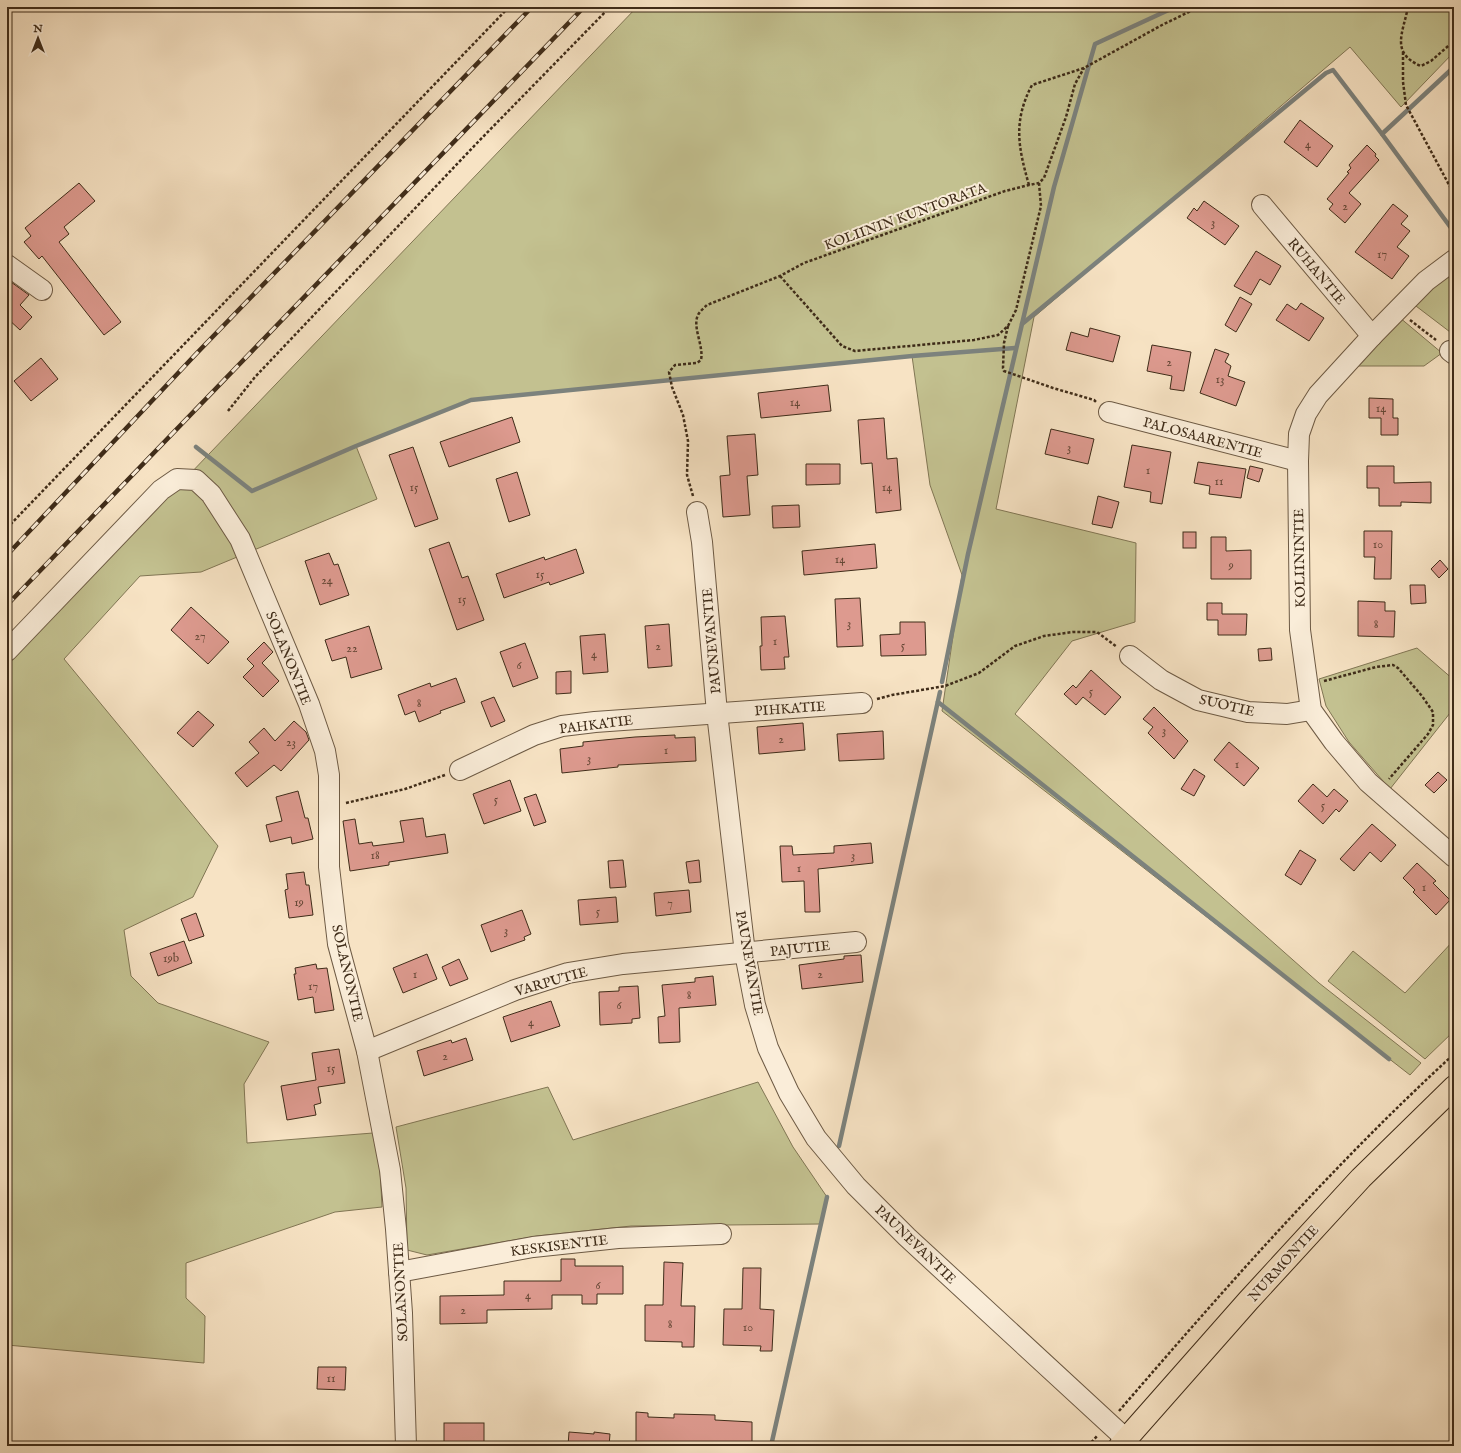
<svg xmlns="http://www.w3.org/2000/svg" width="1461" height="1453" font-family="'IM FELL English',serif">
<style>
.green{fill:#c3c190;stroke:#817654}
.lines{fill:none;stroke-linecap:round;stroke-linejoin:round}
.stream{stroke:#7c827d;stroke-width:4.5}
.building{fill:#dd9a8f;stroke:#3f2c19}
.minor-casing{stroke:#6d5a44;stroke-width:22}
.major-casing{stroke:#3f2c19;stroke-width:24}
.path{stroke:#3f2c19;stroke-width:2.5;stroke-dasharray:3 2;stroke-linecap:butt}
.minor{stroke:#faedd9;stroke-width:20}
.major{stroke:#f7e3c4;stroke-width:22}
.rail-casing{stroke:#3f2c19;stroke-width:4.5}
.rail{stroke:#faedd9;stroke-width:3;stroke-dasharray:9;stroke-linecap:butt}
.labels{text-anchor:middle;stroke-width:4;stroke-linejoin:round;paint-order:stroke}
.number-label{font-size:12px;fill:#664836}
.street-label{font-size:14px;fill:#3f2c19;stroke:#faedd9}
</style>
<rect width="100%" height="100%" fill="#f7e3c4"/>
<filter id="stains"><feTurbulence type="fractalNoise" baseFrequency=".005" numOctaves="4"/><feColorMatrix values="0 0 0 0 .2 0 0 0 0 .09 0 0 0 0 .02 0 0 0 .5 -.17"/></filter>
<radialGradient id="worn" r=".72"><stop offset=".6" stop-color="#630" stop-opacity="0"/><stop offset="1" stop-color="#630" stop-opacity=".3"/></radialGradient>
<g class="green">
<polygon points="637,7 1454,7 1454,52 1401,107 1350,47 1034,317 996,509 1136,543 1135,622 1072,641 1015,714 1319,983 1421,1063 1410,1075 942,711 962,575 930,485 912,356 471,400 356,446 377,499 201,572 140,576 64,659 218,846 193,897 124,930 131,976 158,1003 269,1042 244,1084 247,1143 373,1133 380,1167 382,1207 335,1212 186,1263 186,1298 205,1316 204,1363 7,1345 7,665"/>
<polygon points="1454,267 1454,335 1412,303"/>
<polygon points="1399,317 1442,353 1424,366 1353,366"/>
<polygon points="1417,648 1454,680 1454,708 1390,789 1349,742 1326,706 1319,679"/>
<polygon points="1454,940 1454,1031 1425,1059 1328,981 1353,951 1405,993"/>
<polygon points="758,1082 793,1147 827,1197 820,1224 631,1226 537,1236 427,1255 407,1250 406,1188 396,1127 548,1087 573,1140"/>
</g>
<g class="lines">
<g class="stream">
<polyline points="1382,134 1454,232"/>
<polyline points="1022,324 1054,187 1095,44 1175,7"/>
<polyline points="196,447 252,491 356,446 471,400 912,356 1015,348"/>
<polyline points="942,682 968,554 1022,324 1326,73 1333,70 1382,134 1454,67"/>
<polyline points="938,702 1389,1059"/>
<polyline points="839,1146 940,692"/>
<polyline points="771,1446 827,1197"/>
</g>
</g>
<g class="building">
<polygon points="1300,120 1333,146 1317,167 1284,142"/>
<polygon points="1367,145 1376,154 1375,156 1379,160 1349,193 1361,204 1345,223 1329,209 1333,204 1327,199 1349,173 1347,172 1351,168 1349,165"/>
<polygon points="79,183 95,201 64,227 69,234 59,242 121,322 104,335 42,256 39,259 24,242 31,236 25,228"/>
<polygon points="1204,201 1239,226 1225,245 1187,218 1194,208 1197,211"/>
<polygon points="1393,204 1408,216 1401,224 1410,231 1397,247 1409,256 1392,279 1355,252"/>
<polygon points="1256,251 1281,266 1270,285 1260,279 1251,295 1234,286"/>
<polygon points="11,282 29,295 20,305 32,317 20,330 7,318 7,287"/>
<polygon points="1240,297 1252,304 1236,332 1225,325"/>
<polygon points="1301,303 1324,318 1309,341 1276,320 1287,304 1296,310"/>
<polygon points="1090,328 1120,336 1113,362 1066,350 1071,332 1088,337"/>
<polygon points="1152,345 1191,352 1184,391 1170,389 1172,376 1147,371"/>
<polygon points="1215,349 1229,354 1225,362 1231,366 1228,376 1245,382 1236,406 1200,393"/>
<polygon points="41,358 58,379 31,401 14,381"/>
<polygon points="828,385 831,411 761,418 758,393"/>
<polygon points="1369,398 1393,399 1393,418 1398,418 1398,435 1381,435 1381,418 1369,418"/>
<polygon points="512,417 520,442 449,467 440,442"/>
<polygon points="884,418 887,459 897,458 901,510 876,513 872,463 861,464 858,420"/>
<polygon points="1051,429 1094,439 1088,464 1045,454"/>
<polygon points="755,434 758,475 747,476 750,515 723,517 720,476 730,475 727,436"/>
<polygon points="1132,445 1171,452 1162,504 1150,502 1151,492 1124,487"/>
<polygon points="413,447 438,519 415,527 389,455"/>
<polygon points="1198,462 1246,469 1241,498 1209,494 1210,486 1194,483"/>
<polygon points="806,464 840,464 840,484 806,485"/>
<polygon points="1250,466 1263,469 1259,482 1247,478"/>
<polygon points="1367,466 1394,466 1394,483 1431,482 1431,503 1401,502 1401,506 1379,506 1379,488 1367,488"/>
<polygon points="517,472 530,515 509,522 496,479"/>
<polygon points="1098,496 1119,502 1112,528 1092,524"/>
<polygon points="799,505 800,527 773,528 772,506"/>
<polygon points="1364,531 1392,531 1391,579 1374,579 1375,557 1364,557"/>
<rect x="1183" y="532" width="13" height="16"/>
<polygon points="1211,537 1226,537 1226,551 1251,550 1251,579 1211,579"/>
<polygon points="449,542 462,578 468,576 484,620 457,630 429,549"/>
<polygon points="875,544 877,568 804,575 802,551"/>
<polygon points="576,549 584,573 550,585 549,582 504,598 496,574 544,557 545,560"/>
<polygon points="329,553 334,565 338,564 349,595 320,605 305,561"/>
<polygon points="1440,560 1448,569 1439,578 1431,569"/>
<polygon points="1410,585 1425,585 1426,603 1411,604"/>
<polygon points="860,598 863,646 837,647 835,599"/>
<polygon points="1358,601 1385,602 1385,611 1395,611 1394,637 1358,636"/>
<polygon points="1207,603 1222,603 1222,614 1247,614 1246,635 1218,635 1218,620 1207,620"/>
<polygon points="191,607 229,642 208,664 171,630"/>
<polygon points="785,616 789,657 784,657 785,669 761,670 760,646 762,646 761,617"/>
<polygon points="900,622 925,622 926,655 881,656 880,635 900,634"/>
<polygon points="669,624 672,666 648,668 645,626"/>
<polygon points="369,626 382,669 351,678 346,657 332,661 325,640"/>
<polygon points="605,634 608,672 583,674 580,636"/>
<polygon points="264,642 273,652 262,663 279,681 263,697 243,677 254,666 247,659"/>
<polygon points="525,643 538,678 513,687 500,652"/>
<polygon points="1271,648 1272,660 1259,661 1258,649"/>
<polygon points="1091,670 1121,697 1105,715 1083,697 1076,705 1064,694 1073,685 1076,688"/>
<polygon points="571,671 571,693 556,694 556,672"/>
<polygon points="456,678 465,702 440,711 441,713 419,722 415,711 405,715 398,695 430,683 431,687"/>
<polygon points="494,697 505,721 491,727 481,702"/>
<polygon points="1154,707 1188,741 1174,759 1148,733 1153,727 1143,719"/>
<polygon points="198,711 214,725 193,747 177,733"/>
<polygon points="294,721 306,732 309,740 281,771 274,765 247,787 235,773 259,753 249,742 264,728 275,741"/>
<polygon points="803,723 805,750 759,754 757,727"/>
<polygon points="883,731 884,759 839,761 837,734"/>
<polygon points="675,735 675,738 695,737 696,761 618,765 618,767 562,773 560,749 583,746 583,742 635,737"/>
<polygon points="1229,742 1259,768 1244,786 1214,760"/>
<polygon points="1194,769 1205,776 1194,796 1181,789"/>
<polygon points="1438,772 1447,780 1434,793 1425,785"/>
<polygon points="510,780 521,811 484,824 473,794"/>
<polygon points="1313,784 1327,797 1334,789 1348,801 1339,812 1336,809 1323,824 1298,801"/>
<polygon points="298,791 305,818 308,818 313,839 292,844 291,837 270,842 266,825 282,821 276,797"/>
<polygon points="536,794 546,822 534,826 524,798"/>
<polygon points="423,818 426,837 445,834 448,853 389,862 389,865 350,871 343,821 355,819 359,844 372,842 373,846 404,842 400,821"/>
<polygon points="1372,824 1396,845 1381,862 1370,852 1354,871 1340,859"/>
<polygon points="871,843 873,863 818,869 820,912 805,912 804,881 782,882 780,846 792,846 793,855 834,853 834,846"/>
<polygon points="1300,850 1316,860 1301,885 1285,875"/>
<polygon points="623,860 626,887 610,888 608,861"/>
<polygon points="699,860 701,882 689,883 686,862"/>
<polygon points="1417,863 1436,881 1433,883 1450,900 1436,915 1413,892 1415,890 1403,878"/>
<polygon points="304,872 306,885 309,885 313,915 289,918 285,890 288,889 286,874"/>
<polygon points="689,890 691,912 656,916 654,893"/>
<polygon points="616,897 618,922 580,925 578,900"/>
<polygon points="522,910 531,934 524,937 525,940 491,952 481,925"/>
<polygon points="196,913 204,936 189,941 181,919"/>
<polygon points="184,941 192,963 158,976 150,953"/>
<polygon points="427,954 437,979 403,993 393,968"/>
<polygon points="861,955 863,982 802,989 799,965 844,959 844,956"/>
<polygon points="459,959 468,979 450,986 442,967"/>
<polygon points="316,964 317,969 327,968 334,1010 315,1013 313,997 298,1000 294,974 296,974 295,968"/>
<polygon points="713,976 716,1005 679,1008 680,1042 659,1043 658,1017 665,1016 662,985 695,982 695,978"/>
<polygon points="638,986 640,1018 632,1019 632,1023 600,1025 599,992 619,991 619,987"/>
<polygon points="551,1001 560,1026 511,1042 503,1017"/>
<polygon points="466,1038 473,1060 424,1076 417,1051 451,1040 452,1043"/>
<polygon points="339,1049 345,1083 318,1087 321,1103 314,1105 316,1115 287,1120 281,1086 316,1080 312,1053"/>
<polygon points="561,1259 575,1259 575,1266 623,1266 623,1294 597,1294 597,1304 582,1304 582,1295 552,1295 552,1309 487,1310 487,1323 440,1324 440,1296 504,1295 504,1281 561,1281"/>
<polygon points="664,1262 683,1263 681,1306 695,1306 694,1347 682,1347 682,1342 645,1341 645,1305 663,1305"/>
<polygon points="743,1268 761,1268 760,1309 774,1310 772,1351 760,1351 761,1346 723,1345 724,1309 742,1309"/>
<polygon points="318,1367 346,1367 345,1390 317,1389"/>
<polygon points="636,1412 648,1413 648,1417 674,1418 674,1414 715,1415 715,1420 752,1422 752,1446 636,1446"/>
<rect x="444" y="1423" width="40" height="23"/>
<polygon points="569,1432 594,1434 594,1432 610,1434 609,1446 568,1446"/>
</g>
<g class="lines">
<defs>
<g id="minor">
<polyline points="1262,205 1372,336"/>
<polyline points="1454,260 1426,281 1372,336 1318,395 1306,414 1299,434 1298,461 1300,630 1311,710 1334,742 1368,782 1454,857"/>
<polyline points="7,265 42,290"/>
<polyline points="1450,351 1454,354"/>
<polyline points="1109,412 1298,461"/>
<polyline points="697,512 702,542 717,713 745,953 755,1005 768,1048 789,1093 816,1138 856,1186 907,1237 1126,1439"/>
<polyline points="7,651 161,490 177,479 196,480 211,494 240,539 309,704 325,751 329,775 329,867 338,944 367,1051 390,1170 396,1229 402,1313 406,1446"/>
<polyline points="1130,656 1161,680 1198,700 1248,712 1287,714 1311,710"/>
<polyline points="460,770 534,735 562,726 595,722 862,703"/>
<polyline points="367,1051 515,990 568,973 623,964 856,942"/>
<polyline points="399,1272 533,1247 618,1238 721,1234"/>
</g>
<polyline id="major" points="1120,1446 1248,1301 1361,1178 1454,1087"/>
</defs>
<use href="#minor" class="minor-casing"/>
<use href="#major" class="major-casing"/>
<g class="path">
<path d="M 1408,7 C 1403,33 1390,53 1421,66 L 1431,61 L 1454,41"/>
<polyline points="1403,52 1403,82 1406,105 1454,194"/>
<path d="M 1029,185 C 1018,147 1013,121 1032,85 L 1084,68 L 1162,25 L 1199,7"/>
<polyline points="780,276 842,346 855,351 974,340 998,335 1008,326 1016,310 1041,206 1039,183"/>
<polyline points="1410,320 1436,340"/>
<polyline points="1008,326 1004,343 1003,368 1004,371 1053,388 1094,400 1096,402"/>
<polyline points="228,411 255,377 477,143 610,7"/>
<path d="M 693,496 L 687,475 L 688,441 L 683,415 L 672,387 L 669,372 L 675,365 L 697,363 L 701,360 C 704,346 692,327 698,315 C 700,311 704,308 707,305 L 780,276 L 804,263 L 1005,191 L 1029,185 L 1039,183 L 1044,178 L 1066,117 L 1075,84 L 1084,68"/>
<polyline points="7,528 509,7"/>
<polyline points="1324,681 1376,667 1393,665 1398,668 1422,696 1433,712 1433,725 1428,734 1389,779"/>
<polyline points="877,699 892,695 945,686 979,673 1015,646 1044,636 1073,632 1097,632 1117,647"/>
<polyline points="346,803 405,789 445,775"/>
<path d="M 1119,1411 C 1226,1287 1334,1164 1454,1054"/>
<polyline points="1088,1446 1098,1435"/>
</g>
<use href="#minor" class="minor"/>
<use href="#major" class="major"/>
<defs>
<g id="rail">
<polyline points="7,555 196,354 532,7"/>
<polyline points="7,605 584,7"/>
</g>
</defs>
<use href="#rail" class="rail-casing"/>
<use href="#rail" class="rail"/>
</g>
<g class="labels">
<g class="number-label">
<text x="1308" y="148">4</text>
<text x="1345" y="210">2</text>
<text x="1213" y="226">3</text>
<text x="1382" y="258">17</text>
<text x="1169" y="366">2</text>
<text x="1220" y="383">13</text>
<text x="795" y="406">14</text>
<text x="1381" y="412">14</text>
<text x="1069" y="451">3</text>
<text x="1148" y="474">1</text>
<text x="1219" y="485">11</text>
<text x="414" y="491">15</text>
<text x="887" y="491">14</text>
<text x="1378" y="548">10</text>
<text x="840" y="563">14</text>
<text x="1231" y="569">9</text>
<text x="540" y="578">15</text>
<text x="327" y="584">24</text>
<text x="462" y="603">15</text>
<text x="849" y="627">3</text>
<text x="1376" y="628">8</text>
<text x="200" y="640">27</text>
<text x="775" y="645">1</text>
<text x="903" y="649">5</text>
<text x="658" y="650">2</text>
<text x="352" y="652">22</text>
<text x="594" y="658">4</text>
<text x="519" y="669">6</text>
<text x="1091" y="695">5</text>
<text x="419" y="707">8</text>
<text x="1164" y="734">3</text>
<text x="781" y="743">2</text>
<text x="291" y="746">23</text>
<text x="666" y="754">1</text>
<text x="589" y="762">3</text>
<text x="1237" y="768">1</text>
<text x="496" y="803">5</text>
<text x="1323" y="809">5</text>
<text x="375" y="859">18</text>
<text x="853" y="859">3</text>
<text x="799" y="872">1</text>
<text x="1424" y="891">1</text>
<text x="299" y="906">19</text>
<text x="670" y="907">7</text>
<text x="598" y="915">5</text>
<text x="506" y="934">3</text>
<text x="171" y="962">19b</text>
<text x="415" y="978">1</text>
<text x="820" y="978">2</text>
<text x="313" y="990">17</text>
<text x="689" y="999">8</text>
<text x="619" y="1009">6</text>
<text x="531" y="1026">4</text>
<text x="445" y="1060">2</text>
<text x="331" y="1072">15</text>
<text x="598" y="1289">6</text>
<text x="528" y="1299">4</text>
<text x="463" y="1314">2</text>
<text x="670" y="1328">8</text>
<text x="748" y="1331">10</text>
<text x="331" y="1382">11</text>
</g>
<g class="street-label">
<text transform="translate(905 216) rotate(-20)" y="5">KOLIININ KUNTORATA</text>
<text transform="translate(1317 271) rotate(50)" y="5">RUHANTIE</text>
<text transform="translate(1203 437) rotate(15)" y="5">PALOSAARENTIE</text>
<text transform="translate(1299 558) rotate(-91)" y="5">KOLIININTIE</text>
<text transform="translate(711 641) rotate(-95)" y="5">PAUNEVANTIE</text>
<text transform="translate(289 658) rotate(68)" y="5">SOLANONTIE</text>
<text transform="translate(1227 705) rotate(13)" y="5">SUOTIE</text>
<text transform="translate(790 708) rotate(-4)" y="5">PIHKATIE</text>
<text transform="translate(596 724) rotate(-7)" y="5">PAHKATIE</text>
<text transform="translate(800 948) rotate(-6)" y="5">PAJUTIE</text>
<text transform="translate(750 963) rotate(80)" y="5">PAUNEVANTIE</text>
<text transform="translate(348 973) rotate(77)" y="5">SOLANONTIE</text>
<text transform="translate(551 981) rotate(-16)" y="5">VARPUTIE</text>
<text transform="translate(916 1244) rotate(44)" y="5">PAUNEVANTIE</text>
<text transform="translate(559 1245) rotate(-7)" y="5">KESKISENTIE</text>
<text transform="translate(1283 1263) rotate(-48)" y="5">NURMONTIE</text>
<text transform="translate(400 1292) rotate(-93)" y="5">SOLANONTIE</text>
</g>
</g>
<rect width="1461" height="1453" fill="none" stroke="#f7e3c4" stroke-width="24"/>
<rect x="8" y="8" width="1445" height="1437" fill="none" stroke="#3f2c19" stroke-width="2"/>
<rect x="12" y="12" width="1437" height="1429" fill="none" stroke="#3f2c19"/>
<g transform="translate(38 38)" stroke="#faedd9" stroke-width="3" paint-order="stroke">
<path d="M0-3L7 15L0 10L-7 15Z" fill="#3f2c19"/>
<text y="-6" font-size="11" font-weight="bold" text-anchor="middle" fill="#3f2c19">N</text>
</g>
<rect width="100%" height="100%" filter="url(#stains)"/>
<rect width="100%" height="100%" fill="url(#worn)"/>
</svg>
